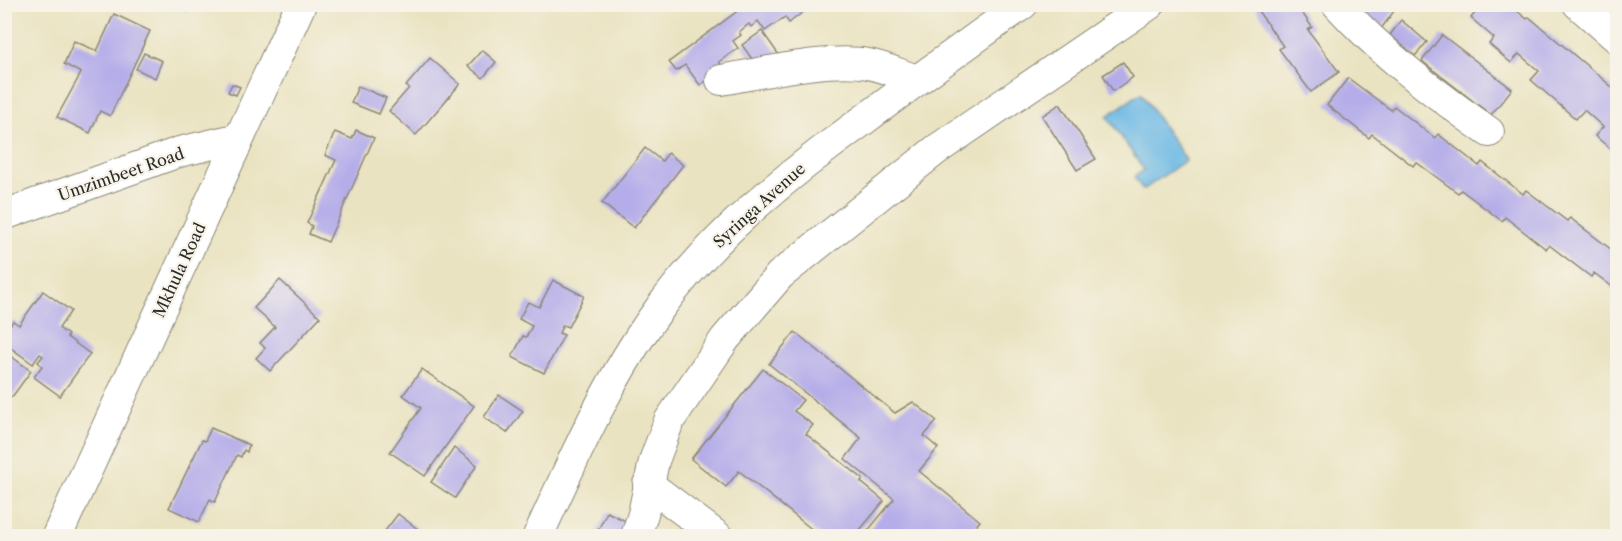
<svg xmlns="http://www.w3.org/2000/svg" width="1622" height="541" font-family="'Libre Caslon Text',serif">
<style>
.water{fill:#6ab8e4;stroke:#4a7288;stroke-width:1.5}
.building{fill:#b5ade9}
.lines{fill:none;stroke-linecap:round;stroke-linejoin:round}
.minor-casing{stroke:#8a8776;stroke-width:32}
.minor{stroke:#fff;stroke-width:30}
.labels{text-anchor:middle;stroke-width:4.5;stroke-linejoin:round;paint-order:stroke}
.street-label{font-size:16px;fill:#2b2b2b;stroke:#f7f3e8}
</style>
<rect width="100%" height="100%" fill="#f7f3e8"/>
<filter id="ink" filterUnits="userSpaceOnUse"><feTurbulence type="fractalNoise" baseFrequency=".0167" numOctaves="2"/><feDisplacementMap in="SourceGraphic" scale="12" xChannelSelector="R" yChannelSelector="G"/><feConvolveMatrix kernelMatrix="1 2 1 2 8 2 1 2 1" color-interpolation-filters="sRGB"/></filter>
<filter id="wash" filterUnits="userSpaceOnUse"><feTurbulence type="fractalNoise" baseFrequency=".008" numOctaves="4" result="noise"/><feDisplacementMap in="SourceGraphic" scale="24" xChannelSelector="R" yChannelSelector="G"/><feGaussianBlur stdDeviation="1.35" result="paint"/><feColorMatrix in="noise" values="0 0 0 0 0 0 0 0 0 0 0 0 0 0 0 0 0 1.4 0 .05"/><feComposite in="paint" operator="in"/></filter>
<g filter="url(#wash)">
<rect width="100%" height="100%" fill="#eae3c1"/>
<polygon class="water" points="1141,93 1186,160 1143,190 1134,177 1144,170 1107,116"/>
<g id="blocks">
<g class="building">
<polygon points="177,4 194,4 188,12"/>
<polygon points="747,4 813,4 789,23 785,17 765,31 758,21 751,27 749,24 739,32 741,35 733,41 738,48 719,62 724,68 700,85 685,65 676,71 669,62"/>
<polygon points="1253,4 1296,4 1312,27 1308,30 1339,72 1311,92 1279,49 1283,46"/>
<polygon points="1368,4 1399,4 1381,29 1361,14"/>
<polygon points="1475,4 1516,4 1520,8 1517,11 1527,19 1529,17 1618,92 1618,155 1595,136 1603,127 1584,110 1576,119 1531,80 1539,71 1519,54 1511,63 1489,44 1494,38 1471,18 1479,8"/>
<polygon points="114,14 150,31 110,116 100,111 90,133 57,117 81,73 64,64 74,41 97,51"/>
<polygon points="1401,20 1427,42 1415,56 1390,35"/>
<polygon points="762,31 781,58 762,73 742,45"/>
<polygon points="1442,35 1512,89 1491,115 1422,61"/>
<polygon points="482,50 496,62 483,78 468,66"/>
<polygon points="144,53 162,61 155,78 136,69"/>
<polygon points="430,58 460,84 416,135 389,111 409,88 406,86"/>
<polygon points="1123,62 1133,77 1113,91 1103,75"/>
<polygon points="1348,78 1391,110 1394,106 1435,138 1438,134 1479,166 1482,162 1523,194 1526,190 1567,221 1570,218 1612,250 1615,246 1618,248 1618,291 1594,273 1591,277 1549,245 1546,249 1505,217 1502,221 1461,190 1458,193 1416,162 1413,166 1372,134 1369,138 1327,105"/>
<polygon points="232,84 240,87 236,95 228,92"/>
<polygon points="358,86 386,98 379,114 351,103"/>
<polygon points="1060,104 1096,159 1077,170 1042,116"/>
<polygon points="356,130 374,138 328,242 309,234 312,226 307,223 336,160 325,155 335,132 352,139"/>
<polygon points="645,148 662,161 668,153 683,165 634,228 602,203"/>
<polygon points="280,280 320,317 270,371 256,358 265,348 260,343 275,327 254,308"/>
<polygon points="553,280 584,296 568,327 563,325 559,333 564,335 544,373 512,357 523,336 526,337 532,326 519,319 528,302 539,307"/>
<polygon points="43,291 71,311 59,328 68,335 67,337 90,354 60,396 34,377 42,366 38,362 43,356 40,354 33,364 4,343 4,332 13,321 19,325"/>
<polygon points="795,332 895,413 913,402 937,421 924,436 938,448 919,471 980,521 968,536 870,536 866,533 894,499 845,459 861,438 769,364"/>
<polygon points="4,351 31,371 12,397 4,392"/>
<polygon points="422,369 474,406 425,476 390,452 421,408 403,395"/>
<polygon points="763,369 803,400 794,411 813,425 806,434 863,479 861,482 884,501 855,536 817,536 819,535 739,471 726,487 691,459"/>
<polygon points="499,395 523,411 507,433 484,417"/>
<polygon points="211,428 249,445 247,452 244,450 241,457 237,455 215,502 210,499 199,522 169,508 202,440 205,441"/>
<polygon points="454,448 477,465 455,498 431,482"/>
<polygon points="607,512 630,523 624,536 595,536"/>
<polygon points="398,514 427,536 381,536"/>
</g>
</g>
</g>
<g filter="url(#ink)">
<use href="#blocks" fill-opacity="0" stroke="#8a8776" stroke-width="1.5"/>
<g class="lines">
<defs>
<g id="minor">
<path d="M 1337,4 C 1382,54 1434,93 1489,132"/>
<polyline points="1578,4 1618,39"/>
<path d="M 721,80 C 762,73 828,57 868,64 C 885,67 901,75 917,80"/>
<polyline points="4,215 179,152 239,138"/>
<polyline points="648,484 717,536"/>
<polyline points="57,536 301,4"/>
<path d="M 538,536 C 572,462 608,379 657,312 C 713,234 788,175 865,119 C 917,80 970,42 1023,4"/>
<polyline points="636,536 643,514 654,461 669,421 725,339 780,275 936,150 1150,4"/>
</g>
</defs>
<use href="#minor" class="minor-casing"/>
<use href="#minor" class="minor"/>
</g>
</g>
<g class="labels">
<g class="street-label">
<text transform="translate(121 174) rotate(-19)" y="6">Umzimbeet Road</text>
<text transform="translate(759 205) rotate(-42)" y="6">Syringa Avenue</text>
<text transform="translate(179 270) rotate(-65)" y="6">Mkhula Road</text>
</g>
</g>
<rect width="1622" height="541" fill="none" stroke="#f7f3e8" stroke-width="24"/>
</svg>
